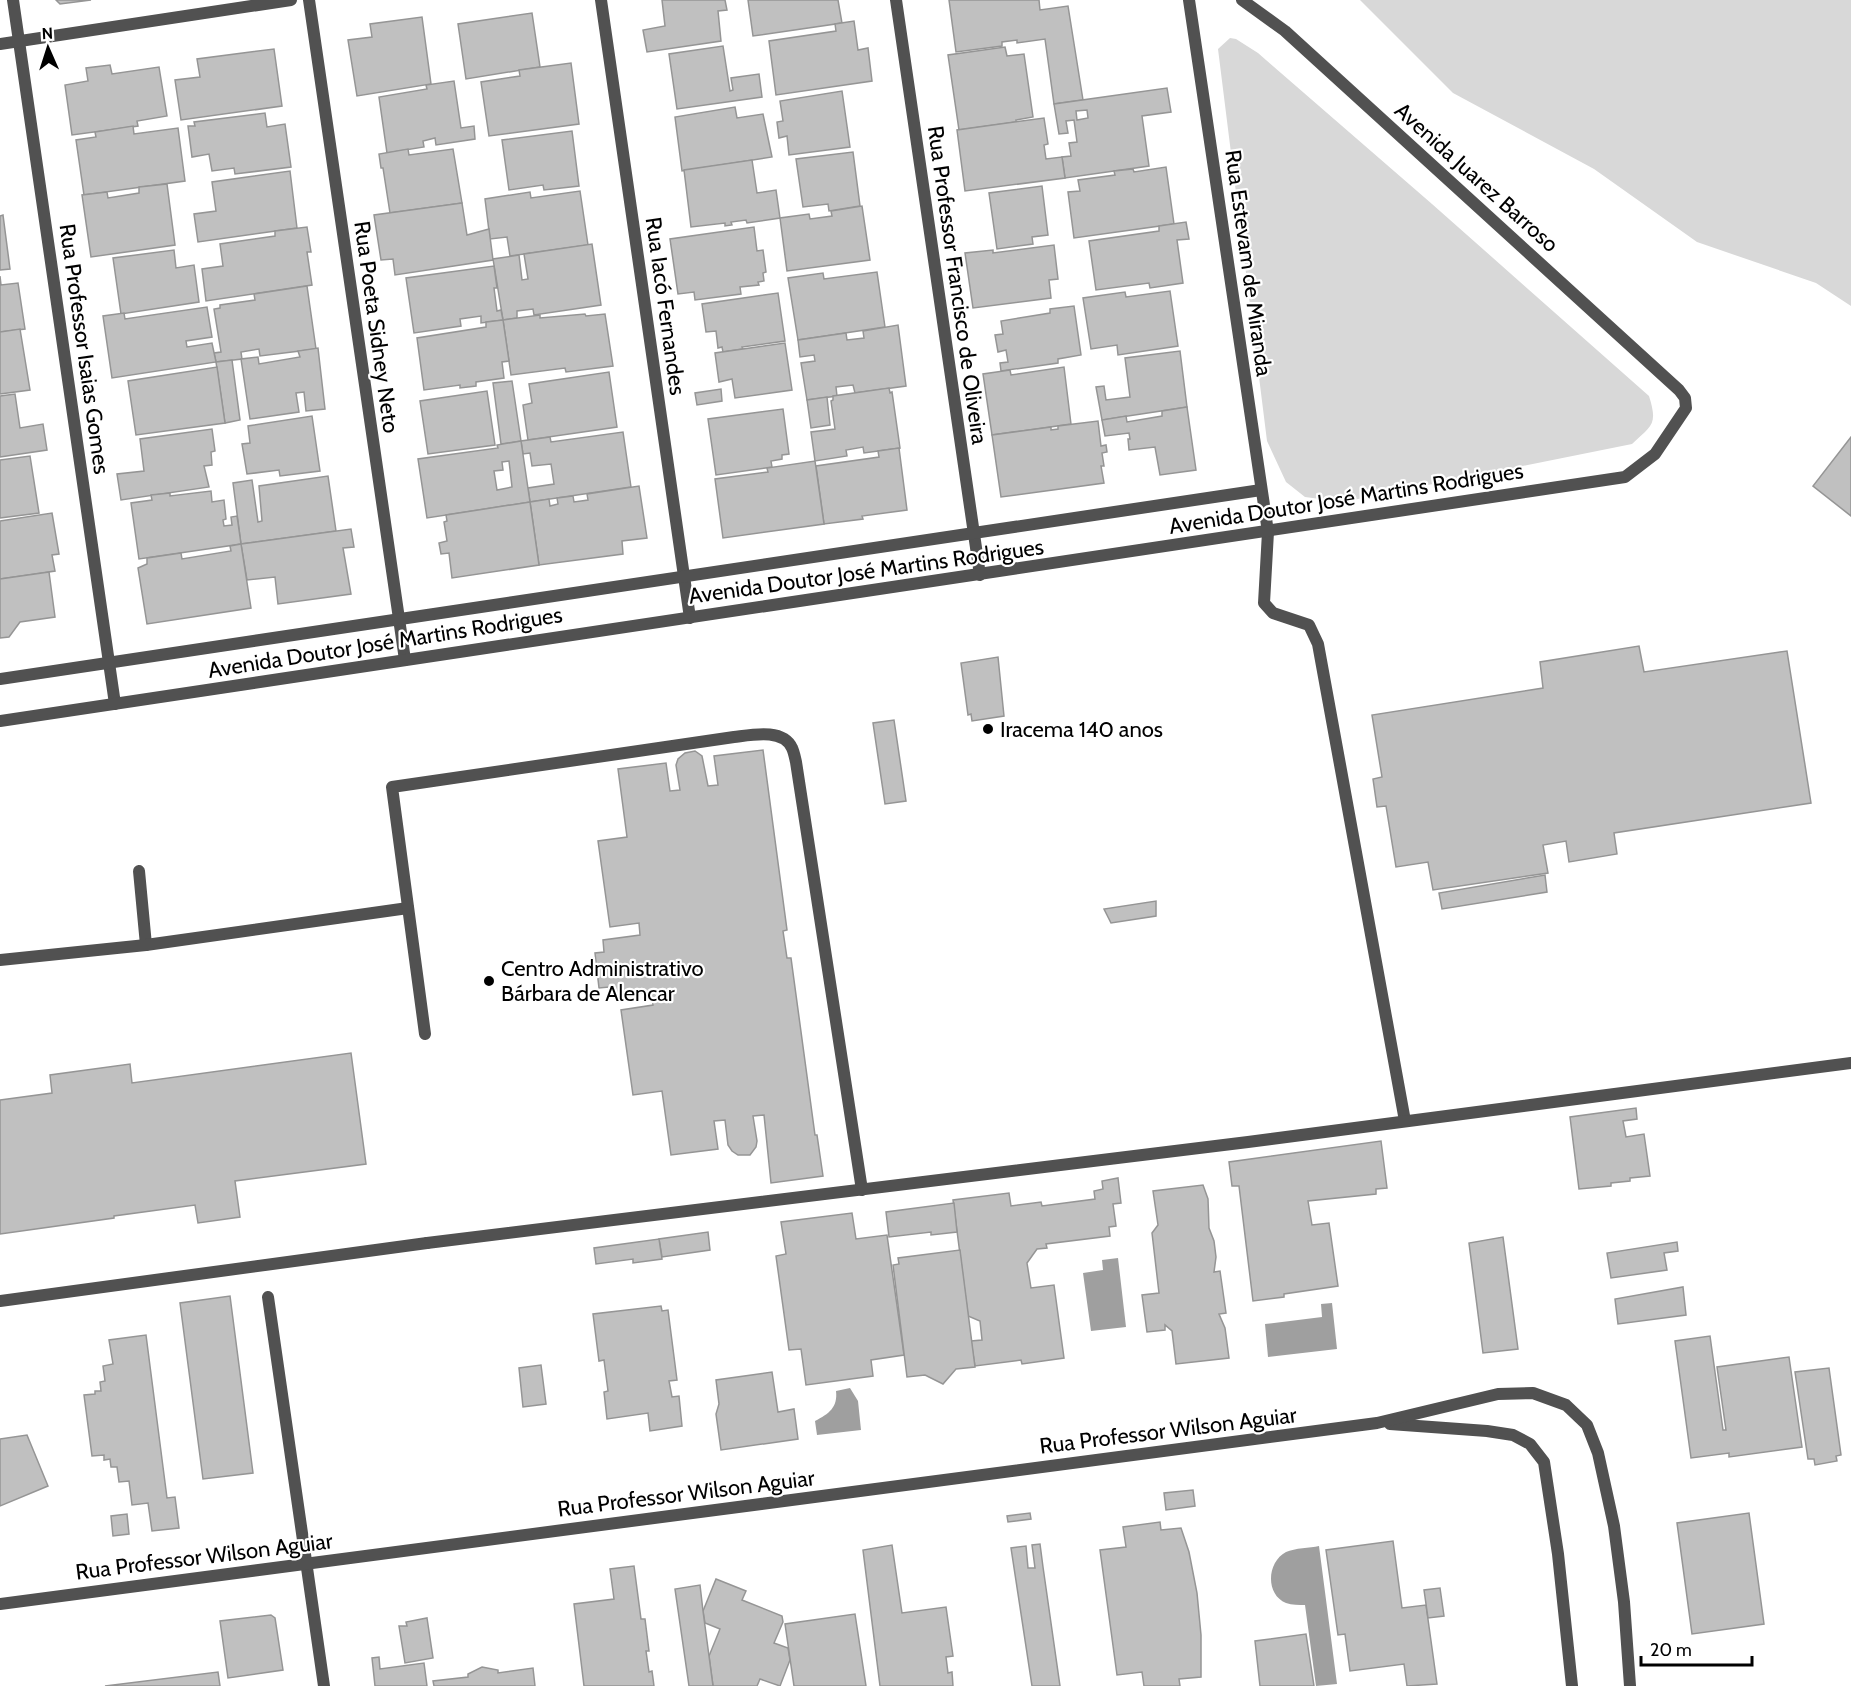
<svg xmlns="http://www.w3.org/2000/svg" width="1851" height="1686" font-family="Cabin,sans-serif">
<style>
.green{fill:#d8d8d8}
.water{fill:#9f9f9f}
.building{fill:#c0c0c0;stroke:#959595;stroke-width:1.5;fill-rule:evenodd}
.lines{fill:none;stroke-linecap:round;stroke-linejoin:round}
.service{stroke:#515151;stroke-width:12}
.minor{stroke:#515151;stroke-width:12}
.tertiary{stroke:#515151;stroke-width:12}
.poi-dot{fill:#000;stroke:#fff;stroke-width:2}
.labels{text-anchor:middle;stroke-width:4.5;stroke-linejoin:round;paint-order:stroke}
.street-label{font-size:22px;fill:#000;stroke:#fff}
.poi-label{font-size:22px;fill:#000;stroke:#fff;text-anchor:start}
</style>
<rect width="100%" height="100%" fill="#fff"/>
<g class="green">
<polygon points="1360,0 1851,0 1851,306 1816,283 1697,242 1594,169 1453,93"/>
<path d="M 1230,38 L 1236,39 L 1258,53 L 1432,204 L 1649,396 C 1658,425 1652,425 1632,444 L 1343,502 L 1305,497 L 1286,482 L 1267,441 L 1218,49 Z"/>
</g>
<g class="water">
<polygon points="1118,1258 1126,1327 1091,1331 1083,1273 1103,1270 1102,1260"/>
<polygon points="1332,1303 1337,1349 1268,1357 1265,1324 1322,1317 1321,1304"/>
<path d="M 850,1388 L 858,1401 L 861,1430 L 817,1435 L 815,1421 C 829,1414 838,1407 836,1391 Z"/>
<path d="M 1319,1546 L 1337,1684 L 1316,1686 L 1305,1605 C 1299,1605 1292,1605 1286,1603 C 1265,1594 1267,1562 1286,1552 C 1295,1548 1310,1548 1319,1546 Z"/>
</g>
<g class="building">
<polygon points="56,0 91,0 60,4"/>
<polygon points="662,0 725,0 727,10 718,11 721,41 647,52 643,30 665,26"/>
<polygon points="748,0 838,0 842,23 753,36"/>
<polygon points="949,0 1039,0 1040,10 1068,6 1083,100 1054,104 1045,39 1017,43 1017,40 1002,42 1002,46 956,52"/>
<polygon points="532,13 540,67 466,79 458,24"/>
<polygon points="422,17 431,84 357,96 348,40 372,37 370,24"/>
<polygon points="854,21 858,50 868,48 872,81 776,95 769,41 836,31 835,24"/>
<polygon points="723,46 730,91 733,90 731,78 759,74 762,97 677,109 669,54"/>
<polygon points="1005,47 1007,56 1024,54 1033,117 1016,120 1016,122 959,130 948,55"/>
<polygon points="274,49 282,106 181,120 175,80 200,77 197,59"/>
<polygon points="571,63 579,124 489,136 481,82 520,76 519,70"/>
<polygon points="110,65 112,74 159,67 167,116 137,121 138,126 72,135 65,85 88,81 86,68"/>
<polygon points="454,81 461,128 474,126 475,139 436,145 435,138 423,141 424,147 387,153 379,97 427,89 426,85"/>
<path d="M 1167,88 L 1171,112 L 1142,116 L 1149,166 L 1065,178 L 1062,157 L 1071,156 L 1069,143 L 1077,142 L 1074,120 L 1066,121 L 1068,133 L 1059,134 L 1054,104 ZM 1087,110 L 1088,118 L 1077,120 L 1076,111 Z"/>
<polygon points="842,91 850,147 789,155 787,136 779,138 777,122 783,121 780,101"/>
<polygon points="735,107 737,118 763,114 772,157 682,171 675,117"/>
<polygon points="265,113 267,127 285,124 291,167 235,174 234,168 212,171 209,154 192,157 188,126 195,126 194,122"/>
<polygon points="1044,118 1048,144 1044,145 1046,159 1062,157 1065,178 965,191 957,130"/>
<polygon points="133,126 134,134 178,128 185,181 84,195 76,140 96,137 95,132"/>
<polygon points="572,131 579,186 544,190 543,185 509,190 502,140"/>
<polygon points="408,149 409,155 453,149 462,203 390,213 383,168 381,168 379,154"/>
<polygon points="853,152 860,206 829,211 828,204 803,207 796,159"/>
<polygon points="752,160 757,193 776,190 780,218 747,223 746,220 731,222 732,225 725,226 725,223 691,227 684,170"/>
<polygon points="1166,167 1174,224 1074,238 1068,192 1080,191 1078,180 1115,175 1114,171 1133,169 1134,172"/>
<polygon points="290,171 297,228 198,242 194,214 216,211 212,182"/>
<polygon points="167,184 175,245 91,257 82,195 107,192 108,198 139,193 139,187"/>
<polygon points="1042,186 1048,235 1032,237 1033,244 997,249 989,193"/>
<polygon points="580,191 588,245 510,256 507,237 490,239 485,199 530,192 531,198"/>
<polygon points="462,203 467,235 489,229 493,260 395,275 393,259 381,260 374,215"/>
<polygon points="862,206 870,260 787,271 780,218 809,214 810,219 832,216 831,211"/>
<polygon points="3,215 10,269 0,270 0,216"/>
<polygon points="1186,222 1189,239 1177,240 1183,283 1150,288 1149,283 1096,290 1089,241 1159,231 1159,226"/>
<polygon points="307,227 311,252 307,252 312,285 206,301 202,269 223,266 220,244 275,236 275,231"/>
<polygon points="754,227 757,251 763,250 766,272 763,273 764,281 758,282 759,285 740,287 741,294 695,300 694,292 678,294 670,239"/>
<polygon points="592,244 601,305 534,315 533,309 517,311 517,318 503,320 493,259 519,255 522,280 528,279 524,254"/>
<polygon points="1054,245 1058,279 1049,280 1051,298 973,308 965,253 993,250 993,253"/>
<polygon points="174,250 176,268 194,265 199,302 121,314 113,258"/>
<polygon points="494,266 497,288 494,288 497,311 501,310 503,320 481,323 481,316 460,319 461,326 414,333 406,278"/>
<polygon points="877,272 885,327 798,340 788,278 823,273 824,279"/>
<polygon points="0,276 1,285 18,283 25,329 0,332"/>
<polygon points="307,286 316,349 260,356 259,349 241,352 242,359 216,362 214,353 221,352 214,309 220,308 220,305 255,300 254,294"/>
<polygon points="1170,291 1178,346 1118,355 1117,345 1091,349 1083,298 1125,292 1126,297"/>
<polygon points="778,293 785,341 742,347 743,349 723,352 722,347 718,348 716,331 706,332 702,304"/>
<polygon points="1074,306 1081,355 1058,359 1058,363 1001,371 1000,363 1008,362 1006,350 998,352 995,335 1003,334 1001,321 1050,313 1050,309"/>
<polygon points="207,307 212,337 186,341 187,347 212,343 216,362 112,378 103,316 124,313 125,319"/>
<polygon points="585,314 586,316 605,314 613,366 566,372 565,368 511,375 503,320 540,315 540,318"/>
<polygon points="503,320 509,361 502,362 504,378 476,382 476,386 460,388 460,385 424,390 417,338 486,327 486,322"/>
<polygon points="898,325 906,386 855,393 853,385 836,387 837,396 807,400 801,363 815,361 814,355 800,357 798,340 846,333 847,340 864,338 863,331"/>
<polygon points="20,329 30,390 0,394 0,332"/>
<polygon points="785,343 792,390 735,398 732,379 719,382 715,353"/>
<polygon points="318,348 325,409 306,411 304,392 296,393 299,412 250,419 241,359 258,357 259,364 300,357 298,351"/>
<polygon points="1180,351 1187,407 1102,420 1096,387 1104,386 1106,400 1130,397 1125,358"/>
<polygon points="232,360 240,420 225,423 216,362"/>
<polygon points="217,367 225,423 136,435 128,381"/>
<polygon points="1064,367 1071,424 992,435 983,374 1010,370 1011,375"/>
<polygon points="609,372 617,427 528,440 523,405 532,403 529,384"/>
<polygon points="512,381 521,441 501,444 493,383"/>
<polygon points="889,388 890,393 892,392 900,448 864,453 863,447 846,450 847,456 815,461 811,432 835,429 831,401 833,400 833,396"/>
<polygon points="721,389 722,401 697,405 695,393"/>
<polygon points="487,391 495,445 428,454 420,401"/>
<polygon points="15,394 20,428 43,424 47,450 0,457 0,396"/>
<polygon points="827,397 830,425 811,428 807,400"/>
<polygon points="1187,407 1196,470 1160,475 1155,447 1129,450 1128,439 1130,439 1129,433 1105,436 1102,420 1126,416 1127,422 1162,416 1162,411"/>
<polygon points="783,409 789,454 782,455 782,459 771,461 772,467 716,475 708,419"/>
<polygon points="312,416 320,471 280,476 279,470 247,474 242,444 250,443 248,426"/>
<polygon points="1098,421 1101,446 1106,445 1107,452 1102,453 1104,466 1101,466 1104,483 1001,497 992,435 1051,427 1051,430 1058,429 1058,426"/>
<polygon points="212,429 215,451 211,452 212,465 204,466 209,487 121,500 117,474 144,471 140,439"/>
<polygon points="623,432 631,487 530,502 528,488 554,484 551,464 532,466 530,453 523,454 521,441 550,437 551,442"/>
<polygon points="1851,437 1851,516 1813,486"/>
<path d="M 521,441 L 530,502 L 427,518 L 418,459 L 498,448 L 497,445 ZM 509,461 L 512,487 L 497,490 L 494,471 L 503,470 L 502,462 Z"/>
<polygon points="899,448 907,510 862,516 863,519 824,524 816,466 879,457 878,451"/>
<polygon points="30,456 39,513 0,518 0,460"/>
<polygon points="815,461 824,524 723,538 715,479 768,472 767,468"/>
<polygon points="328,476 336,531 241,544 233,483 252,480 258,522 262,521 259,486"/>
<polygon points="639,486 647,538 622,541 623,554 539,565 530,502 549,499 550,506 558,504 557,498 573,496 574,502 588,500 587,494"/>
<polygon points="211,491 212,502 224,500 226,519 223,520 224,526 232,525 231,517 237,516 241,544 139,559 131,503 152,500 151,495 170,493 170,496"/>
<polygon points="530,502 539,565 452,578 449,553 441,554 439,543 447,541 444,522 447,521 446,515"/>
<polygon points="52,513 59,554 52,555 55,571 0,579 0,521"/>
<polygon points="351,529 354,547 343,548 351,594 278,604 275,577 247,580 241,544"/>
<polygon points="241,544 251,608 147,624 138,568 147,564 147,558 181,553 182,559 231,551 230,546"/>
<polygon points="49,572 55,617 20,622 9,637 0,638 0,579"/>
<polygon points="1639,646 1644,672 1787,651 1811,803 1614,833 1617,854 1569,862 1566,841 1543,845 1548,873 1433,890 1428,862 1396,867 1386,806 1377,807 1373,779 1382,777 1372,715 1543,688 1540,662"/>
<polygon points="998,657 1004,716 972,721 971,714 968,715 961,663"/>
<polygon points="894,720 906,801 885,804 873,723"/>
<polygon points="763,750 787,930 783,931 787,958 791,958 815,1135 817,1135 823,1176 771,1183 764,1115 753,1116 757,1141 756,1147 750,1155 738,1155 732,1151 728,1145 725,1120 714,1121 718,1149 671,1155 662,1091 633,1095 621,1010 653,1005 651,992 610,997 609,987 599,988 595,953 604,952 603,940 640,935 639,923 610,927 598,841 627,837 618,769 666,763 670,791 680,790 676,765 678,759 685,753 695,751 702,756 708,786 718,785 714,756"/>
<polygon points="1545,875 1547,892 1442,909 1439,893"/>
<polygon points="1156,901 1156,916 1111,923 1104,909"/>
<polygon points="351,1053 366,1164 235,1181 240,1217 198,1223 195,1205 114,1216 114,1218 0,1234 0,1100 52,1093 50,1075 130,1064 132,1083"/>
<polygon points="1636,1108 1637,1119 1623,1121 1626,1137 1644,1134 1650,1176 1630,1178 1630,1181 1611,1183 1611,1186 1579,1189 1570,1117"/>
<polygon points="1381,1141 1387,1188 1376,1189 1376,1194 1308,1201 1312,1225 1329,1223 1338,1286 1284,1294 1284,1297 1253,1301 1239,1186 1232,1186 1229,1162"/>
<polygon points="1118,1178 1121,1203 1113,1204 1116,1226 1109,1227 1110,1236 1046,1244 1047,1248 1037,1249 1027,1263 1031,1288 1054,1285 1064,1358 1022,1364 1021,1360 975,1366 971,1341 982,1340 980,1321 968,1316 953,1200 1009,1193 1011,1206 1041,1202 1042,1206 1095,1199 1094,1191 1103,1189 1102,1181"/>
<polygon points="1203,1185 1208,1199 1209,1228 1214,1241 1216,1257 1214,1272 1220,1271 1226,1313 1219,1314 1225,1328 1229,1358 1176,1364 1172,1331 1165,1325 1165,1330 1147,1332 1142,1295 1159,1293 1152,1233 1158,1225 1153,1191"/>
<polygon points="954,1203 957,1232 931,1235 931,1232 889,1237 886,1212"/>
<polygon points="852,1213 856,1239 887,1235 904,1355 871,1360 873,1376 806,1385 801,1349 789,1350 776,1256 786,1254 781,1222"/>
<polygon points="708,1232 710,1250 662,1257 659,1239"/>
<polygon points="1503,1237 1518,1349 1483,1353 1469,1243"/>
<polygon points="659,1239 662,1259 633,1263 633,1259 596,1264 594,1248"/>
<polygon points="1677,1242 1678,1251 1664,1253 1667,1270 1611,1278 1607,1253"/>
<polygon points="960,1250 975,1367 956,1369 943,1384 925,1375 907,1377 893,1265 899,1264 898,1258"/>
<polygon points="1683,1287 1686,1315 1618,1324 1615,1299"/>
<polygon points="230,1296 253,1473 203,1479 180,1303"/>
<polygon points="661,1306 662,1311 668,1310 677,1380 669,1381 672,1397 679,1396 682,1426 650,1431 648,1413 607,1419 604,1392 608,1391 604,1360 599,1361 593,1314"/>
<polygon points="146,1335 167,1498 175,1497 179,1528 152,1531 148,1503 132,1505 129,1481 119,1482 117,1467 111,1467 110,1459 104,1460 104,1455 92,1456 84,1395 95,1394 95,1391 101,1391 100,1382 105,1381 103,1366 113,1364 109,1340"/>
<polygon points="1710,1336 1723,1430 1726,1430 1717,1367 1789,1357 1802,1447 1729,1457 1729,1453 1691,1458 1675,1341"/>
<polygon points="541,1365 546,1404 523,1407 519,1368"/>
<polygon points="1829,1368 1841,1455 1836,1456 1837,1461 1815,1465 1814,1459 1808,1459 1795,1372"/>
<polygon points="772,1372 778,1412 794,1409 798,1439 721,1450 716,1414 719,1404 716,1380"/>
<polygon points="27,1435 48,1486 0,1506 0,1439"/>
<polygon points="1193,1490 1195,1506 1166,1510 1164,1493"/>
<polygon points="1030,1513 1031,1519 1008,1522 1007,1516"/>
<polygon points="1749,1513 1764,1624 1692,1634 1677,1523"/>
<polygon points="127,1514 129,1534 113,1536 111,1516"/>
<polygon points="1160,1522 1161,1530 1181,1528 1189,1552 1197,1593 1201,1635 1201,1677 1179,1679 1180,1686 1144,1686 1142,1672 1117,1675 1100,1550 1126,1547 1123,1527"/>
<polygon points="1393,1541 1402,1608 1426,1605 1437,1684 1407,1686 1404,1664 1350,1671 1345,1634 1338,1635 1326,1550"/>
<polygon points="1040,1544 1043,1567 1060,1686 1032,1686 1011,1548 1026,1546 1028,1568 1035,1568 1032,1545"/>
<polygon points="892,1545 902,1613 946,1607 953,1656 946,1657 948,1673 952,1672 953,1686 880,1686 863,1550"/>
<polygon points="634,1566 641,1619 645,1619 649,1651 646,1651 649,1672 652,1671 654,1686 584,1686 574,1604 614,1599 610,1569"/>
<polygon points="716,1579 746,1591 742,1600 782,1616 783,1622 774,1643 788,1648 790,1660 780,1686 760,1679 757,1686 713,1686 709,1656 720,1629 705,1623 703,1611"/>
<polygon points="700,1585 703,1611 713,1686 689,1686 675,1589"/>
<polygon points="1440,1588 1444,1616 1428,1618 1424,1590"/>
<polygon points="855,1614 866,1686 794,1686 785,1624"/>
<polygon points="271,1615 275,1618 283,1670 228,1678 220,1621"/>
<polygon points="427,1618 433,1658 405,1663 399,1626 407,1626 406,1622"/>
<polygon points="1306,1634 1314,1686 1260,1686 1255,1641"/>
<polygon points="379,1657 380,1669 424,1663 427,1686 375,1686 372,1658"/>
<polygon points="482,1667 498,1670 498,1673 533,1668 535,1686 434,1686 433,1681 468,1677 468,1674"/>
<polygon points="218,1672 220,1686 105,1686"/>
</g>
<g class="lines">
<g class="service">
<polyline points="139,871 146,945"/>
<polyline points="0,960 146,945 408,908"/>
<path d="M 425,1034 L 392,787 L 734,737 C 751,735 783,728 792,748 C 794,752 795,758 796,762 L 862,1190"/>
<polyline points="0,1301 427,1243"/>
</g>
<g class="minor">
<polyline points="13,0 115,704"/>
<polyline points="309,0 405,660"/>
<polyline points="601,0 690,618"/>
<polyline points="896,0 980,575"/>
<polyline points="1189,0 1268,532 1264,603 1273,613 1309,625 1318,644 1405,1121"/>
<polyline points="0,44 291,0"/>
<polyline points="0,679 1261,490"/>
<polyline points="0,721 1625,477 1655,454 1686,408 1685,398 1679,390 1285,31 1242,0"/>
<polyline points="427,1243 1248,1142 1851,1063"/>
<polyline points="268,1297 324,1686"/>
</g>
<g class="tertiary">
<polyline points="1390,1424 1487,1431 1513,1435 1530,1444 1544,1462 1558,1554 1572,1686"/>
<polyline points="0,1604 1377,1423 1498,1394 1533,1393 1566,1405 1587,1425 1598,1453 1614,1526 1624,1602 1630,1686"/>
</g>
</g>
<g class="poi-dot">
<circle cx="988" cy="729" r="6"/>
<circle cx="489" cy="981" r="6"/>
</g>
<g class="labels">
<g class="street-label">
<text transform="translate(1477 177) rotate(42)" y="8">Avenida Juarez Barroso</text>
<text transform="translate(1249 263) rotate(82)" y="8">Rua Estevam de Miranda</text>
<text transform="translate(958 285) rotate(82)" y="8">Rua Professor Francisco de Oliveira</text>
<text transform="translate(666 306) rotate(82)" y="8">Rua Iacó Fernandes</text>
<text transform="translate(377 327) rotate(82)" y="8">Rua Poeta Sidney Neto</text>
<text transform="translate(85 349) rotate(82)" y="8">Rua Professor Isaias Gomes</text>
<text transform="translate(1346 498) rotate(-9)" y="8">Avenida Doutor José Martins Rodrigues</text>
<text transform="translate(866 571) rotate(-8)" y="8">Avenida Doutor José Martins Rodrigues</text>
<text transform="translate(385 642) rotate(-9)" y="8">Avenida Doutor José Martins Rodrigues</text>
<text transform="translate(1168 1430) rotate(-7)" y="8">Rua Professor Wilson Aguiar</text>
<text transform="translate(686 1493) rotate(-7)" y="8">Rua Professor Wilson Aguiar</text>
<text transform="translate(204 1556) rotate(-7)" y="8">Rua Professor Wilson Aguiar</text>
</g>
<g class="poi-label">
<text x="1000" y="737">Iracema 140 anos</text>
<text x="501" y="976">Centro Administrativo<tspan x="501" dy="25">Bárbara de Alencar</tspan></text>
</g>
</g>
<g transform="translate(48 48) rotate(357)" stroke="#ffffff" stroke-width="4.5" paint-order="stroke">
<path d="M0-4.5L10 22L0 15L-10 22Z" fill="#000000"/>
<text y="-9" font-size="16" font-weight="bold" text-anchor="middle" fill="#000000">N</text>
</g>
<path d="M1641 1656v9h111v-9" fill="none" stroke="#000000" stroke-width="3"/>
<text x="1650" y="1656" font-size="18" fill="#000000" stroke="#ffffff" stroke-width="4.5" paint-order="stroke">20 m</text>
</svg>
